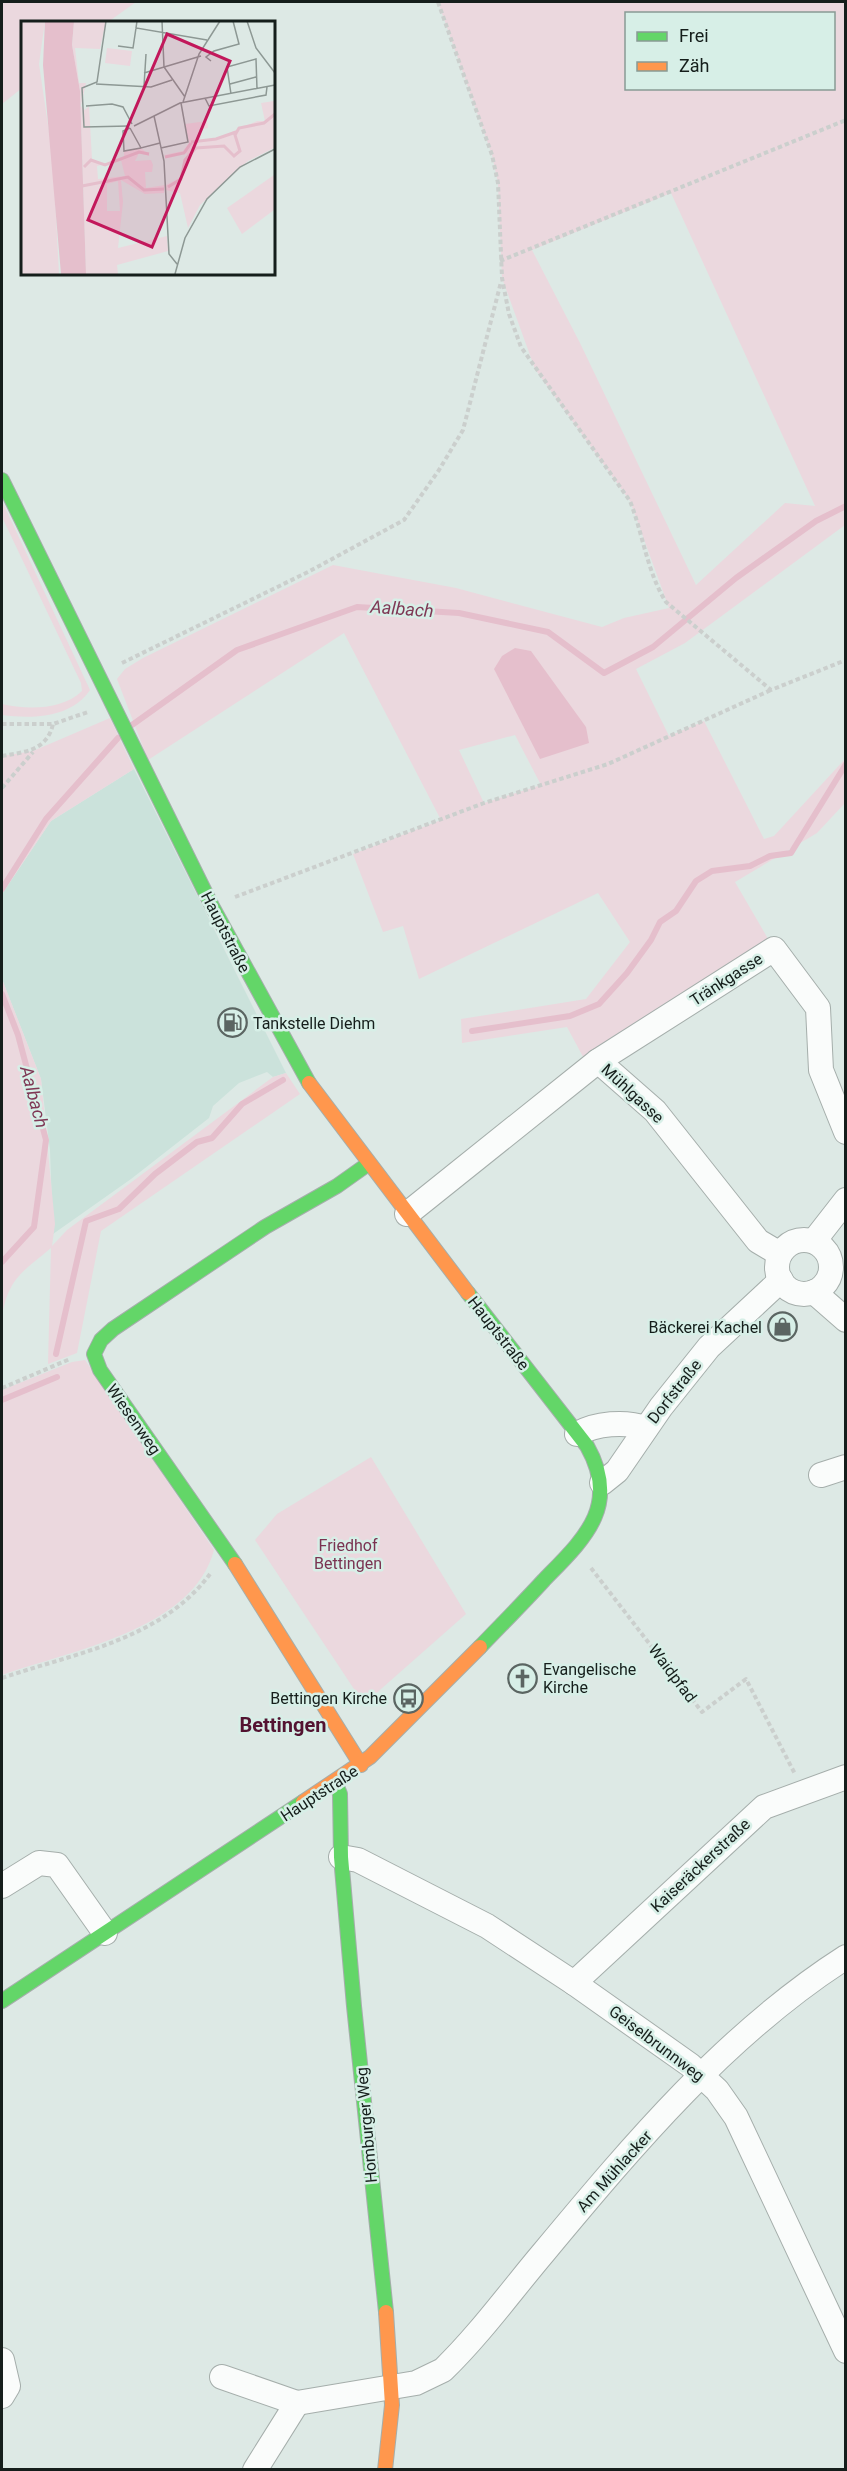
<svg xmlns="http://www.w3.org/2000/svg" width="847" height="2471" font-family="Roboto,sans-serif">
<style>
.built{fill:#cbe2db}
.green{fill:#ebd8de;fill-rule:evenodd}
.water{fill:#e5bfcc}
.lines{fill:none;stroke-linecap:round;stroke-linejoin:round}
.stream{stroke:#e5bfcc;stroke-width:6}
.street-casing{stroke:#a5aeab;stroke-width:26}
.fast-casing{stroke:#a5aeab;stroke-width:16}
.slow-casing{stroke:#a5aeab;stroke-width:16}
.path{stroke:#cbcfcd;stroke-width:4;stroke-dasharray:4.5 3;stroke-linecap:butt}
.street{stroke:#fafcfb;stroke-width:24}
.fast{stroke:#63d668;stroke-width:14}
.slow{stroke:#ff974d;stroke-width:14}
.labels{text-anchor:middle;stroke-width:5;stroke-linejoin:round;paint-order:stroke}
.street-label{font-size:16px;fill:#151e1b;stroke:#d7efe7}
.poi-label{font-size:16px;fill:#151e1b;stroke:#d7efe7;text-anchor:start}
.park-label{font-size:16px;fill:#7a3351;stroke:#d7efe7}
.water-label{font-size:18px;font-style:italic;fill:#7f3855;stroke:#d7efe7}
.quarter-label{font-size:20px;font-weight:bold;fill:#531331;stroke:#d7efe7}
.inset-river{fill:none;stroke:#e5bfcc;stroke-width:3}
.inset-road{fill:none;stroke:#8d9894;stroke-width:1.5}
.view{fill:#c2185b;fill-opacity:0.15;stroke:#c2185b;stroke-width:3}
.inset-edge{fill:none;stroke:#151e1b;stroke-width:3}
</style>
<rect width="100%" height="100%" fill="#dde9e5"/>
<polygon class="built" points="134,769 286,1073 273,1077 267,1072 239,1083 213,1106 209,1118 131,1179 53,1234 50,1150 41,1079 2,979 2,894 51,821"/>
<g class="green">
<polygon points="2,2 136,2 108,22 22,22 22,88 2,104"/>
<path d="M 438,2 L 845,2 L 845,525 L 685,643 L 636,669 L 669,736 L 704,721 L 764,839 L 774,836 L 845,759 L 845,803 L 817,833 L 735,882 L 774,949 L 589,1068 L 567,1027 L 462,1043 L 461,1019 L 586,999 L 630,942 L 598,893 L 419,979 L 403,926 L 383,932 L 353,854 L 441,820 L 344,633 L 148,760 L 117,679 L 125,669 L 143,658 L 333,565 L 456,588 L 602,627 L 624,618 L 669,608 L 630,501 L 535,369 L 502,278 L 498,183 L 492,155 ZM 626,14 L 834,14 L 834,88 L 626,88 ZM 671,193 L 815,506 L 785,503 L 696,585 L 580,343 L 532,250 ZM 515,735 L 541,785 L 484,803 L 459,750 Z"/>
<path d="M 2,501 L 90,690 C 71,718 33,719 2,715 L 2,704 C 27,710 63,710 82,691 L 81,683 L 2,517 Z"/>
<polygon points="110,718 134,769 51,821 2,894 2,756 33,751"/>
<path d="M 2,979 L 41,1079 L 55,1224 L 52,1246 L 67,1230 L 273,1077 L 286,1073 L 300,1094 L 101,1231 L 77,1353 L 48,1364 L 51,1248 C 23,1272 9,1277 2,1316 Z"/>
<path d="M 85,1360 L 214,1550 C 193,1630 69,1651 2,1675 L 2,1390 L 72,1362 Z"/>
<polygon points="371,1457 466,1614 364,1704 255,1540 277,1514"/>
</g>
<polygon class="water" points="515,648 531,651 586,727 589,743 540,759 494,669 502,656"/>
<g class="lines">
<g class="stream">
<polyline points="132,725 237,650 357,607 459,613 548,632 604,673 653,647 736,578 816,521 846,506"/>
<polyline points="2,889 46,819 118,738"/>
<polyline points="2,994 18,1035 46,1140 34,1227 2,1262"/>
<polyline points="472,1031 570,1016 599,1004 627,973 651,940 660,922 676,911 696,881 712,871 750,866 770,856 791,853 846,764"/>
<polyline points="56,1354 86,1221 119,1209 155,1174 197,1142 212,1138 242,1104 283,1080"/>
<polyline points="2,1400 57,1377"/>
</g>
<defs>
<g id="street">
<polyline points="598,1061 774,949 818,1008 821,1070 846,1132"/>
<polyline points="407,1214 598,1061 655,1111 758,1241 780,1254"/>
<circle cx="804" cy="1267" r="27"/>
<polyline points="814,1241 846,1200"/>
<polyline points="814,1292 846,1320"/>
<path d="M 577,1434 C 596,1423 625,1421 646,1428"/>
<polyline points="821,1475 846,1467"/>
<polyline points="602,1483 617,1471 661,1407 709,1347 781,1280"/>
<polyline points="341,1857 358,1860 487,1926 574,1983 690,2065 717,2090 736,2117 846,2351"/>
<polyline points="2,1886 39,1863 57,1865 105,1933"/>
<polyline points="574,1983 764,1807 846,1777"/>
<polyline points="2,2360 8,2386 2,2396"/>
<polyline points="222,2377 297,2403 255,2470"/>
<path d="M 297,2403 L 416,2383 L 443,2370 C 480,2334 511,2291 544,2252 C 633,2145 727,2033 846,1957"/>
</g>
<g id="fast">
<polyline points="2,480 212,906 309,1083"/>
<path d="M 468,1293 L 587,1446 C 621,1506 584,1539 544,1580 C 523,1603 501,1625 480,1647"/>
<polyline points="235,1564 100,1370 94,1354 101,1340 113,1329 265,1227 337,1186 368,1164"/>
<polyline points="335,1782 340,1794 341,1857 354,2006 386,2312"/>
<polyline points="2,2001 303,1802"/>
</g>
<g id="slow">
<polyline points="309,1083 468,1293"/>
<polyline points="235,1564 361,1765"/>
<polyline points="303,1802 370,1757 480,1647"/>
<polyline points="385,2470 392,2405 386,2312"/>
</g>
</defs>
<use href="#street" class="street-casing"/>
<use href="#fast" class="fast-casing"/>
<use href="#slow" class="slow-casing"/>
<g class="path">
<path d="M 438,2 L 492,155 L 498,183 L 502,278 L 509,314 L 521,347 L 630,501 C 643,534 647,572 666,602 L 771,690 L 846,660"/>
<polyline points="500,261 846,120"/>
<polyline points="122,663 308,572 404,520 439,470 463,430 501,282"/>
<polyline points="2,724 53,724 88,712"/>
<path d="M 2,756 C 24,752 47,751 53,724"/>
<polyline points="2,788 33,752"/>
<polyline points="235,897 484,803 608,764 771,690"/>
<polyline points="2,1388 70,1359"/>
<polyline points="591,1568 702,1712 746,1679 795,1774"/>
<path d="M 2,1678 C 75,1653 161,1640 210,1574"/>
</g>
<use href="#street" class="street"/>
<use href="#fast" class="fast"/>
<use href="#slow" class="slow"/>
</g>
<defs>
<symbol id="fuel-ring" viewBox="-11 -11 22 22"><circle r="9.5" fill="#d7efe7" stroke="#5b6562" stroke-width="1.5"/><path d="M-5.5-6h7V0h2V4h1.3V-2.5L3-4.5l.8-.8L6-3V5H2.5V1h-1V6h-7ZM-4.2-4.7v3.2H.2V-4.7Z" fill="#5b6562"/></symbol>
<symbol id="shop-ring" viewBox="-11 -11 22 22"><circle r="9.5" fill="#d7efe7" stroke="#5b6562" stroke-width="1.5"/><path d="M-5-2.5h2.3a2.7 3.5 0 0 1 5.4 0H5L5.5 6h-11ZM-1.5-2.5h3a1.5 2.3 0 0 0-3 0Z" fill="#5b6562"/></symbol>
<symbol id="church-ring" viewBox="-11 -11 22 22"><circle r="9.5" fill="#d7efe7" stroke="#5b6562" stroke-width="1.5"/><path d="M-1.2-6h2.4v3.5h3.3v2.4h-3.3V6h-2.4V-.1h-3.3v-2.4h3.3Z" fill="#5b6562"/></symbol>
<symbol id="bus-ring" viewBox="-11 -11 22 22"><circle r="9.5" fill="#d7efe7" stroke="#5b6562" stroke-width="1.5"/><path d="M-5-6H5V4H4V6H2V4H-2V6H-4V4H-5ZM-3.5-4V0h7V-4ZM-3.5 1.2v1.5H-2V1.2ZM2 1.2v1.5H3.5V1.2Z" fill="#5b6562"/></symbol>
</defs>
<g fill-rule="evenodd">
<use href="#fuel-ring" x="216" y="1006" width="33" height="33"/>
<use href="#shop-ring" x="766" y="1310" width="33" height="33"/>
<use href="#church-ring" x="506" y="1662" width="33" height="33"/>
<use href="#bus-ring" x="392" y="1682" width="33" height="33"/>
</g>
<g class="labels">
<g class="street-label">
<text transform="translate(226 932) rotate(63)" y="6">Hauptstraße</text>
<text transform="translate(726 979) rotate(-33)" y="6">Tränkgasse</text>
<text transform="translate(633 1093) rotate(43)" y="6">Mühlgasse</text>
<text transform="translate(499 1333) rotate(52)" y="6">Hauptstraße</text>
<text transform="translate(674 1391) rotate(-52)" y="6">Dorfstraße</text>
<text transform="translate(134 1419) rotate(55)" y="6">Wiesenweg</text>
<text transform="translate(673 1673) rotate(53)" y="6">Waidpfad</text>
<text transform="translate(319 1793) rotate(-33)" y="6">Hauptstraße</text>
<text transform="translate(700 1865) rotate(-43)" y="6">Kaiseräckerstraße</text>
<text transform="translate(657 2043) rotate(37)" y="6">Geiselbrunnweg</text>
<text transform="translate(366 2125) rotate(-95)" y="6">Homburger Weg</text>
<text transform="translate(614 2171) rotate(-48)" y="6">Am Mühlacker</text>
</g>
<g class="poi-label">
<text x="253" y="1029">Tankstelle Diehm</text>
<text x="762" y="1333" text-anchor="end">Bäckerei Kachel</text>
<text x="543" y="1675">Evangelische<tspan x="543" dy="18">Kirche</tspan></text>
<text x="387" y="1704" text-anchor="end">Bettingen Kirche</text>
</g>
<g class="park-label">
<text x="348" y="1551">Friedhof<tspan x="348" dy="18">Bettingen</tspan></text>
</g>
<g class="water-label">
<text transform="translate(402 609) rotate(4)" y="6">Aalbach</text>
<text transform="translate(34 1097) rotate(75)" y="6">Aalbach</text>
</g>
<g class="quarter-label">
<text x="283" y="1732">Bettingen</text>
</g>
</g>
<g transform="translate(21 21)">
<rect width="254" height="254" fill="#dde9e5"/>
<path d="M 0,0 L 24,0 L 18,43 L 32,138 L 38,253 L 0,253 ZM 53,0 L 85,0 L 79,28 L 54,27 L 58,62 L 65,62 L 60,85 L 64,89 L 68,85 L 71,138 L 83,143 L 103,136 L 103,130 L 120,127 L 129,135 L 118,132 L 114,140 L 130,139 L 132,144 L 131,151 L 124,151 L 125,167 L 144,164 L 143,172 L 124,173 L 100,159 L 102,181 L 97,227 L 146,215 L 147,230 L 96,244 L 97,253 L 65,253 L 59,70 L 51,24 ZM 100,139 L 104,155 L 77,158 L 76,145 ZM 97,160 L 99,190 L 86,190 L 86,163 ZM 86,27 L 111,30 L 109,45 L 84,42 ZM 253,80 L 253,127 L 227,140 L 179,184 L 167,207 L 159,172 L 145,169 L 145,164 L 161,156 L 166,132 L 143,134 L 162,130 L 168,122 L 164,103 L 186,100 L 187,107 L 182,108 L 179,119 L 197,117 L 236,100 L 244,100 L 240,82 ZM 253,154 L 253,189 L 221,213 L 206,187 Z" fill="#ebd8de" fill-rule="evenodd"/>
<path d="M 24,0 L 53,0 L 51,24 L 59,70 L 65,253 L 40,253 L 22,44 Z" fill="#e5bfcc"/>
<path class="inset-river" d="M 170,121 L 195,118 L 215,111M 144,136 L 163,132 L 170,122M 63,146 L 70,139 L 84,144 L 118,131 L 128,133M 61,165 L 107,156 L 123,169 L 143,168M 147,166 L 160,158 L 164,139 L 175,127 L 203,125 L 213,135 L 219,130 L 214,114 L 218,107 L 243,102 L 254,93"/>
<path class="inset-road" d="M 85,0 L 76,61 L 61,67 L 63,106 L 108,105M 116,0 L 115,7 L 186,19M 141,0 L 143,46 L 164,76M 226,0 L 235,27 L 254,52M 97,25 L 112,27 L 115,7M 190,40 L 185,36 L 193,30 L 218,23 L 212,0M 123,52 L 180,35M 75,63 L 130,66 L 151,59M 209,63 L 235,56M 123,65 L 125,33M 210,73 L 206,46 L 235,38 L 236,68M 184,77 L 188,85 L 245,74 L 246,66M 162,81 L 178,33 L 199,0M 65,85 L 91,83 L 102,86 L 111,103M 133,95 L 143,140 L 148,233 L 156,243M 113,105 L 159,82 L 254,64M 109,107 L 120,127 L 139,122M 109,107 L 102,110 L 103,130 L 120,127M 140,127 L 167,121 L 160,82M 154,253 L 164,217 L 186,178 L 219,146 L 254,128"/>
<path class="view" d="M 146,13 L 209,40 L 131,226 L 67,199 Z"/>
<rect width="254" height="254" class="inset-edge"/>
</g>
<rect width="847" height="2471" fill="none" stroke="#151e1b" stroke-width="6"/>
<rect x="625" y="12" width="210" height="78" fill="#d7efe7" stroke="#899b95" stroke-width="1.5"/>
<rect x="637" y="32" width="30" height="9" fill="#63d668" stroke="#899b95" stroke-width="1.5"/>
<text x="679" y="42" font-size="18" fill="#151e1b">Frei</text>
<rect x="637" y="62" width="30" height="9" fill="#ff974d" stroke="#899b95" stroke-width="1.5"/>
<text x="679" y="72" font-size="18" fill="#151e1b">Zäh</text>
</svg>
